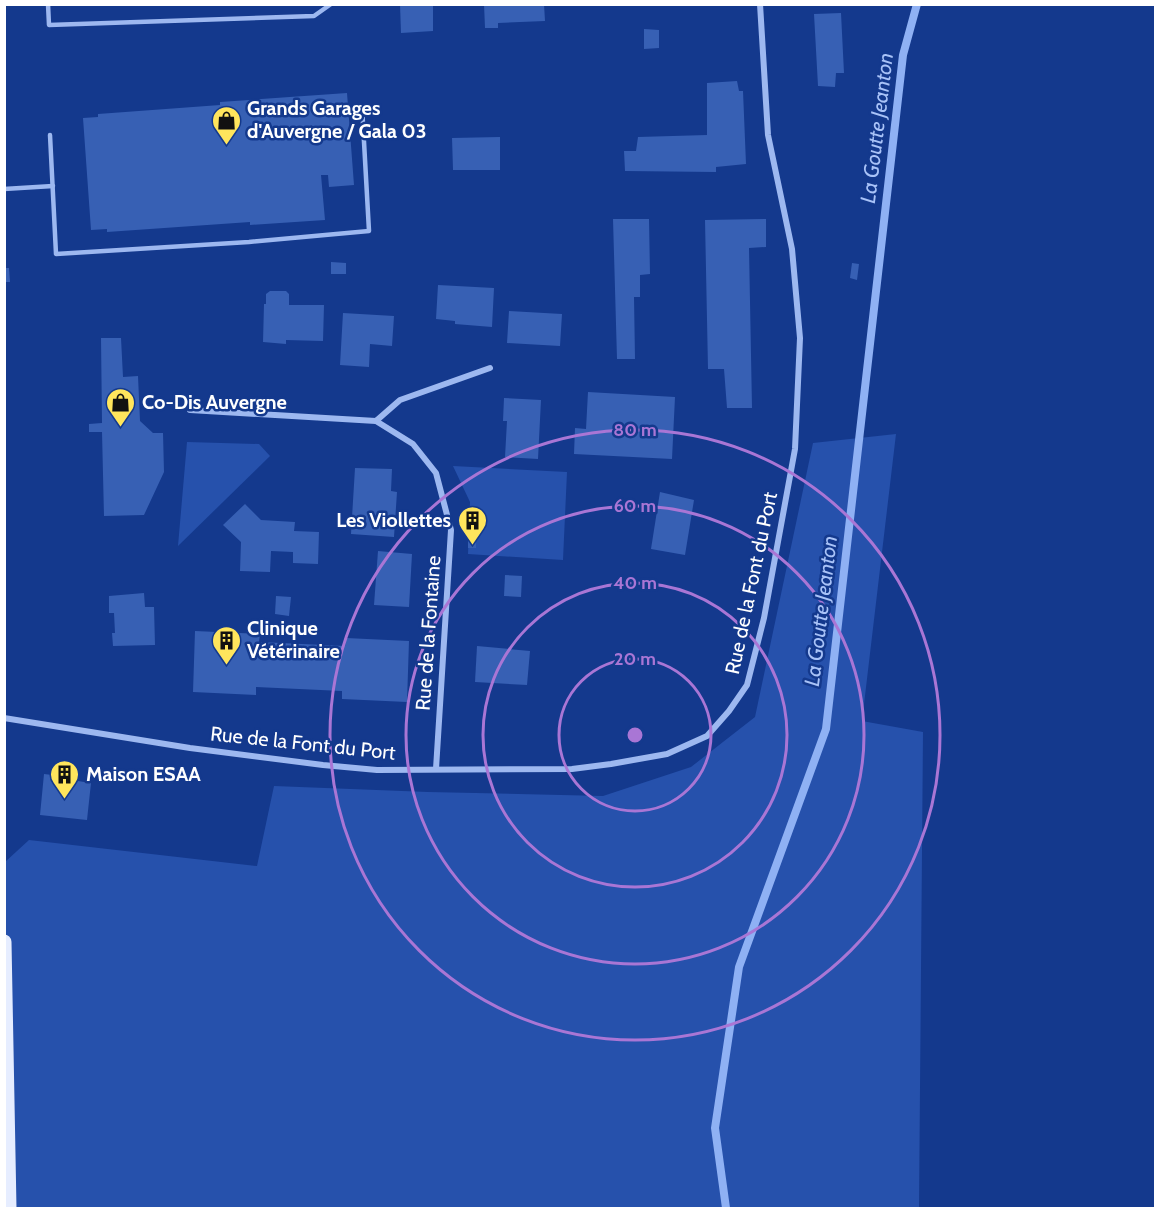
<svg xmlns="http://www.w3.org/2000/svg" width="1160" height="1213" font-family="Cabin,sans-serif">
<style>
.green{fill:#2651ac}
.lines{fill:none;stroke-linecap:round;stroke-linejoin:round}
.stream{stroke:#8fb1f4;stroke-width:8}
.building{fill:#3760b4}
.service{stroke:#9db8f0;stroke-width:4.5}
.minor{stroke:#9db8f0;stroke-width:6}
.primary{stroke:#e6edff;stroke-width:15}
.ring{fill:none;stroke:#a976d5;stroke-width:3}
.labels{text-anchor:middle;stroke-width:5;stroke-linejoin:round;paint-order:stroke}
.poi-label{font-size:20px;font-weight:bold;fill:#fff;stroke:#14398d;text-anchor:start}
.street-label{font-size:20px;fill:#fff;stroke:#14398d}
.water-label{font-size:21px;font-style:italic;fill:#a9c3f8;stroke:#14398d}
.centre{fill:#a976d5;stroke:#14398d;stroke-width:3}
.ring-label{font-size:18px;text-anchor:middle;font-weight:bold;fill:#a976d5;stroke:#14398d;stroke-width:5;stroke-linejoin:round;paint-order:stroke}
</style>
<rect width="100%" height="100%" fill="#14398d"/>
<g class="green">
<polygon points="896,434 862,721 923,732 919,1208 5,1208 5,862 29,840 257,866 274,786 428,792 603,796 691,767 755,717 813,443"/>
<polygon points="187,442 259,444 270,456 178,546"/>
<polygon points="453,466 567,472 563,560 468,554 470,502"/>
</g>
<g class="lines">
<polyline class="stream" points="726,1208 715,1128 739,967 826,729 903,55 917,4"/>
</g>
<g class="building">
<polygon points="400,4 433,4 433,31 401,33"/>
<polygon points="484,4 544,4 545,21 498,23 498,28 485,28"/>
<polygon points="841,13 844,73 836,73 835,87 818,86 814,14"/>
<polygon points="644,29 659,30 659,48 644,49"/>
<polygon points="737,81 739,91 743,91 746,164 716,167 716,172 625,171 624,151 636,151 638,137 707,135 707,83"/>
<polygon points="347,93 354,185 329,187 328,175 321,175 325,220 250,225 250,222 107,232 107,229 91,230 83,118 98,117 98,114 220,105 220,102"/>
<polygon points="500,137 500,170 453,170 452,138"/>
<polygon points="613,219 649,219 650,274 640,275 640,297 634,297 635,359 617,359"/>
<polygon points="766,219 766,247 749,248 752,408 727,408 724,369 708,369 705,220"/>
<polygon points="331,262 346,263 346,274 331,274"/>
<polygon points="852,263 859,264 857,280 850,278"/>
<polygon points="4,268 9,268 10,282 4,282"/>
<polygon points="438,285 494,288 492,327 455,324 455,321 436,319"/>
<polygon points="270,291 286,291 289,294 289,305 324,305 323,341 286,340 286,344 263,342 264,304 266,304 266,294"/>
<polygon points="509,311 562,314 560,346 507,343"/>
<polygon points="343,313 394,316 392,346 370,344 369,367 340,365"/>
<polygon points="101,338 121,338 123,377 138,376 140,421 153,433 163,433 164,472 144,515 104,516 102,432 89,432 89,424 102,423"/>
<polygon points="588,392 675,397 672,459 574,454 575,428 586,429"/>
<polygon points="504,398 541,400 538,459 505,457 507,421 503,421"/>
<polygon points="355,468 392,469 391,491 397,492 394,537 351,534"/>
<polygon points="660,492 694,500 685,555 651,549"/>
<polygon points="245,504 261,520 295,522 294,531 319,532 318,564 293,563 293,552 271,551 270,572 240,571 241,542 223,525"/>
<rect x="468" y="537" width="8" height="11"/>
<polygon points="378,551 412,554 409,607 374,605"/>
<polygon points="505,575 522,576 521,597 504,596"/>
<polygon points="144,593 145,607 154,607 155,645 113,646 112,633 115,633 114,613 109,613 109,596"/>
<polygon points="276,596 291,597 289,616 275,614"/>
<polygon points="195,631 260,634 259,642 345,646 346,638 409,641 407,702 342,699 342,691 256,687 256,695 193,692"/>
<polygon points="477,646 530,651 527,685 475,682"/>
<polygon points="44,774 78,778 78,781 91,783 87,820 40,815"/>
</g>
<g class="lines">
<g class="service">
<polyline points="48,4 49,25 314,16 331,4"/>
<polyline points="50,135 56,254 249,242 369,231 362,106"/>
<polyline points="4,189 53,186"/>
</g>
<g class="minor">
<polyline points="190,410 376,421 400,400 490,368"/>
<polyline points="376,421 413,444 436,473 451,530 436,769"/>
<polyline points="4,718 190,748 323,765 377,770 572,769 611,764 667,754 707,736 729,711 747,685 764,618 795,449 800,338 792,249 768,135 760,4"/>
</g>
<polyline class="primary" points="4,942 9,1208"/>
</g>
<g class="ring">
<circle cx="635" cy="735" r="76"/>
<circle cx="635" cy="735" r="152"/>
<circle cx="635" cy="735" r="229"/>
<circle cx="635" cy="735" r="305"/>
</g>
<defs>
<symbol id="shop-pin" viewBox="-11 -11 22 30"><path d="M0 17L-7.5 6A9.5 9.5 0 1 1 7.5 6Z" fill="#ffe55c" stroke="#14398d"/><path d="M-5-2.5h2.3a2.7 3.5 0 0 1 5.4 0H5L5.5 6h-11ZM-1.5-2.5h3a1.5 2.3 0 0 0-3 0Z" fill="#111"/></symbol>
<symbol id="building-pin" viewBox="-11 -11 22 30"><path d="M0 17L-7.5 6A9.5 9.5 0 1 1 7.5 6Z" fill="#ffe55c" stroke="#14398d"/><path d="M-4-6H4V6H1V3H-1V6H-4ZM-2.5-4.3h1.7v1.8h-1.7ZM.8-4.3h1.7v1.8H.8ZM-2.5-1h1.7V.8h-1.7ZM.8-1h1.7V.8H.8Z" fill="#111"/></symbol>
</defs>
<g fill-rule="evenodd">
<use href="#shop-pin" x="210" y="104" width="33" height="45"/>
<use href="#shop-pin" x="104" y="386" width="33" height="45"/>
<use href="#building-pin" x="456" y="504" width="33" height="45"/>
<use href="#building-pin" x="210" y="624" width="33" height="45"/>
<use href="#building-pin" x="48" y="758" width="33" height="45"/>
</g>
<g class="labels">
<g class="poi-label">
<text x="247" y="115">Grands Garages<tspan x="247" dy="23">d'Auvergne / Gala 03</tspan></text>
<text x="142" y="409">Co-Dis Auvergne</text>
<text x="451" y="527" text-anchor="end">Les Viollettes</text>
<text x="247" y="635">Clinique<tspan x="247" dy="23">Vétérinaire</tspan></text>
<text x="86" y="781">Maison ESAA</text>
</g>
<g class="street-label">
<text transform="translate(751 583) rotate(-78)" y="7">Rue de la Font du Port</text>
<text transform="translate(428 633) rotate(-86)" y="7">Rue de la Fontaine</text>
<text transform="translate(303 743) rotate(6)" y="7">Rue de la Font du Port</text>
</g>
<g class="water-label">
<text transform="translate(877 128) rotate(-83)" y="7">La Goutte Jeanton</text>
<text transform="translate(821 611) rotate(-83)" y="7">La Goutte Jeanton</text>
</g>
</g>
<circle cx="635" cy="735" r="9" class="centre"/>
<g class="ring-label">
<text x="635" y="436">80 m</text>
<text x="635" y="512">60 m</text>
<text x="635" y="589">40 m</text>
<text x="635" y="665">20 m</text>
</g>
<rect width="1160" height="1213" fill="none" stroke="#ffffff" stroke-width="12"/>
</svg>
